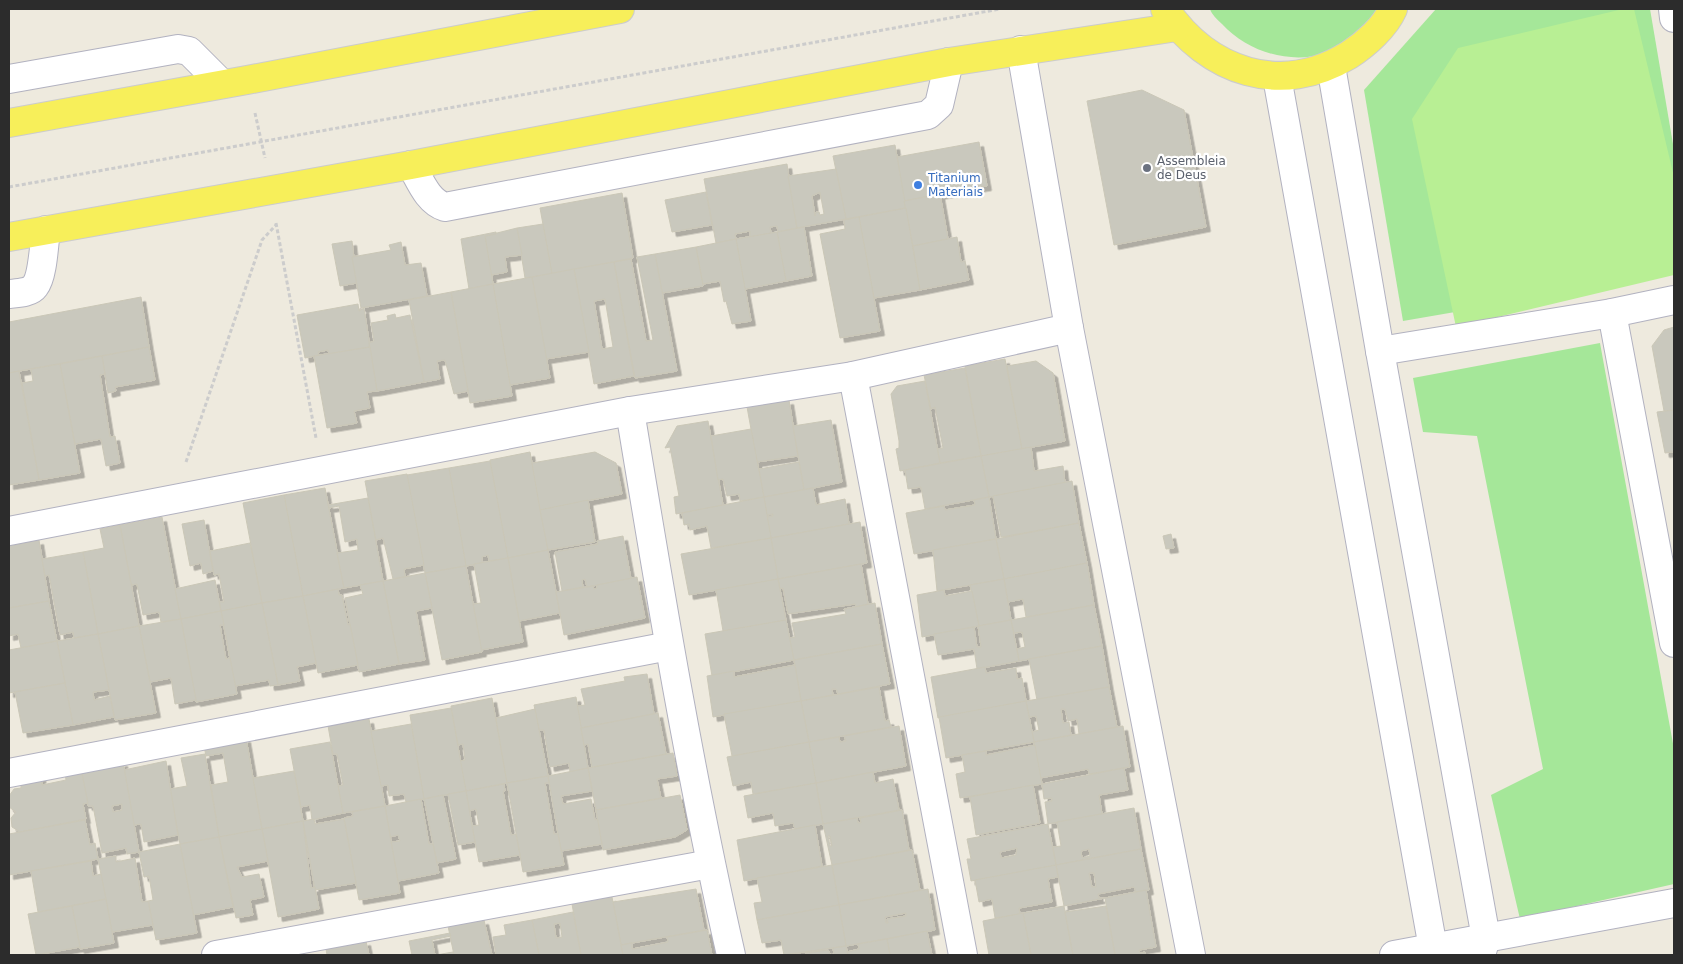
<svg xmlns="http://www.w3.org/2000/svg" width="1683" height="964" font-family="'DejaVu Sans',sans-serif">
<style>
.green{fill:#a5e799}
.pitch{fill:#b8ef94}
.building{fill:#c9c8bd;stroke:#cac7b7;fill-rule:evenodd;filter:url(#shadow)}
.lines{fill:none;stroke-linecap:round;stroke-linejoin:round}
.minor-casing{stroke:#b2b2c0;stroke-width:30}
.major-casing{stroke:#ccc;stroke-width:30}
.path{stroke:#ccc;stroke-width:3;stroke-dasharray:4 2.5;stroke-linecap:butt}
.minor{stroke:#fff;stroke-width:28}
.major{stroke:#f7ef5a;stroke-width:28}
.worship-dot{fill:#6b7280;stroke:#fff;stroke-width:2}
.shop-dot{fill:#3f7fe0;stroke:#fff;stroke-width:2}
.labels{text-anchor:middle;stroke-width:4.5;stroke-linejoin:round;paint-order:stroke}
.worship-label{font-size:12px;fill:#5b616d;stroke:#fff;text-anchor:start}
.shop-label{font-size:12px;fill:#366cbe;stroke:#fff;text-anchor:start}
</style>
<defs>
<filter id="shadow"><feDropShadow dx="4.5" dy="4.5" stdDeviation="0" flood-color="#0004"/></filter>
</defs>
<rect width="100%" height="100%" fill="#eeeade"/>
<g class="green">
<path d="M 1210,9 L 1381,9 C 1372,19 1363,33 1352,40 C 1312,70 1254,59 1222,24 C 1217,19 1212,15 1210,9 Z"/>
<polygon points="1436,9 1650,9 1674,150 1674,274 1403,321 1364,90"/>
<polygon points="1600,343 1674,749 1674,884 1520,919 1491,795 1543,769 1477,436 1423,432 1413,378"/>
</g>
<polygon class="pitch" points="1623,9 1634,9 1674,177 1674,275 1456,327 1412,119 1458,48"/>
<g class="building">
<polygon points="1142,90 1184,110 1206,227 1114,245 1087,101"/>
<polygon points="979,142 987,186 904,201 897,157"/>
<polygon points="895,145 906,208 846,219 833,156"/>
<polygon points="787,164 797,228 778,232 777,226 770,227 771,233 750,237 750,231 735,234 736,239 716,243 704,179"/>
<path d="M 836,169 L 846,219 L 797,228 L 788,176 ZM 820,192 L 824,214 L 820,215 L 819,212 L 816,212 L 815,216 L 812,196 Z"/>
<polygon points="706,192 712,225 672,232 665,200"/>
<polygon points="622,193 633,258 552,274 540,208"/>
<polygon points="940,194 948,239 913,246 904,201"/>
<polygon points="906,208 920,290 874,298 859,217"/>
<polygon points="859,217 880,331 840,338 820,234 845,229 844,220"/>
<polygon points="543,224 552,274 525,278 517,228"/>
<polygon points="804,227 812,276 786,281 777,232"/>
<polygon points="517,228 522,255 505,257 507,272 491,275 485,236"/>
<polygon points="496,232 496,234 485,236 493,284 469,289 461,239"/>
<polygon points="777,232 786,281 745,289 736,239"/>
<polygon points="957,237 961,262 965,261 969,280 920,290 913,246"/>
<polygon points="736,239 751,321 732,324 726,301 724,302 720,281 703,284 696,247"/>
<polygon points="352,241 357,283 340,286 332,244"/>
<polygon points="401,242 405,265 421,263 427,296 361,308 352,257 391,250 389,245"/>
<polygon points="696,247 703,286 662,293 655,254"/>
<polygon points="655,254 677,371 635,378 614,262 631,259 646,341 653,340 637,257"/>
<path d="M 614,262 L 634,376 L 594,384 L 574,269 ZM 605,299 L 613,347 L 602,349 L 594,301 Z"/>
<polygon points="574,269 589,352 546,359 532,277"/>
<polygon points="532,277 550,378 510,385 493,284"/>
<polygon points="493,284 512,396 470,403 451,292"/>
<polygon points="451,292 468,391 454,394 445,360 437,361 440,379 424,382 409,300"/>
<polygon points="141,297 149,347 9,373 9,322"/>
<polygon points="358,304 359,311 364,308 370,347 329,354 328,350 318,352 319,355 305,358 297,315"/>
<polygon points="395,314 396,318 410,315 424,382 377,391 369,343 374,341 371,323 388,320 387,316"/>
<polygon points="1674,327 1674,410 1664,411 1652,346 1664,330"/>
<polygon points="149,347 155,380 115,387 116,391 108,393 102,356"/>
<polygon points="370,347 377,391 367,392 370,408 354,411 357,423 327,428 314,356"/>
<polygon points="102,356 105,374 100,375 110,437 115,436 120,463 106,466 101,439 75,444 60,364"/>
<polygon points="1005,359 1022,449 981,456 965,366"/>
<polygon points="1036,361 1053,373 1065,441 1022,449 1007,366"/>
<polygon points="60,364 80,473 39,480 22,383 33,381 31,369"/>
<polygon points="965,368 981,456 940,463 937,449 943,448 935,407 931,409 924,375"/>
<polygon points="19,371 39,480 9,485 9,373"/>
<polygon points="925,381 940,463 900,471 896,449 899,448 899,441 891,394 897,386"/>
<polygon points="789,400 798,456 757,462 747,407"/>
<polygon points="1674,410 1674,452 1665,453 1657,412"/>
<polygon points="831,420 842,482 804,490 793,426"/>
<polygon points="708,421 723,505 676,514 674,497 679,496 670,447 665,448 677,426"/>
<polygon points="751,429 764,497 740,501 739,494 727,496 723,479 718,480 711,436"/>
<polygon points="1031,447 1034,471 1063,466 1065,483 989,497 981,456"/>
<polygon points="530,452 548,550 508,558 490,460"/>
<polygon points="595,452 616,463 622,494 540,510 532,463"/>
<polygon points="981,456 989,497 925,509 921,487 908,489 905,470"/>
<polygon points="490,461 508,558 489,561 488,555 482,557 482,563 466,566 449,468"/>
<polygon points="799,462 804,490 764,497 759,469"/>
<polygon points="449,468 466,566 425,573 407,475"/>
<polygon points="407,474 424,565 404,569 405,577 393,579 383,538 376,540 365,481"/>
<polygon points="1072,481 1079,523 1001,537 993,496"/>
<polygon points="325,488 344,588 303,596 284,495"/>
<polygon points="813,488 816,505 845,499 849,524 771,538 767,517 773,516 773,514 767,515 764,497"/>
<polygon points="284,495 303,596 262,603 243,503"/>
<polygon points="764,497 771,538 711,548 707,526 690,530 689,524 684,525 682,513"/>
<polygon points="989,497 996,539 914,554 906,513 944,506 945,510 975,505 974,500"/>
<polygon points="368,498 383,581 344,588 337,553 358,550 357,539 345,542 339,506 329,508 328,505"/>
<polygon points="588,500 595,542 548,550 540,510"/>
<polygon points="162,517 181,619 161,622 159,612 143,615 137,584 131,585 120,525"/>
<polygon points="204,520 213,571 203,574 201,563 190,566 182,524"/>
<polygon points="860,522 867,563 778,579 771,538"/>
<polygon points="1079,523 1087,563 1004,579 996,539"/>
<polygon points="120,525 139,626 98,634 83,552 104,548 100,529"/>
<polygon points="1171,534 1174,548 1166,549 1163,536"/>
<polygon points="623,536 631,579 587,587 585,579 582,580 583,587 562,591 555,552 598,544 597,541"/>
<polygon points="771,538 778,579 689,595 681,554"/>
<polygon points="996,539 1004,579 937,591 933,550"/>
<polygon points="39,540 49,601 9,608 9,546"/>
<polygon points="250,543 262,603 221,611 219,602 224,602 219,574 214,575 210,551"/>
<polygon points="548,550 560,613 519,621 508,558"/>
<polygon points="83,552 98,634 74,638 73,632 60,635 49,575 45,576 42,559"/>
<polygon points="508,558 523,642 481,650 473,604 481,603 474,564"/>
<polygon points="1087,563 1094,605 1026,617 1023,599 1008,602 1004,579"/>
<polygon points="861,564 868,604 856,607 855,604 788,614 783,588 780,589 778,579"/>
<polygon points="466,566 482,652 442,660 425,573"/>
<polygon points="425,573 432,608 416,611 425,660 399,664 383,581"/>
<polygon points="637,577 645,618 564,635 556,592 593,586 594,589 597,588 597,585"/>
<polygon points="778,579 786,620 723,631 716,590"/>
<polygon points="1004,579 1011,620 979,626 970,585"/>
<polygon points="215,580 221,611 181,619 175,589"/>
<polygon points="383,581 399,664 359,672 345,598 363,594 360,585"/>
<polygon points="338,589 339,595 342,595 348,625 350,624 358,665 318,673 303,596"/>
<polygon points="944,590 945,596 972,591 979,626 922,637 917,595"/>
<polygon points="303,596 316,663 297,667 300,681 278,685 262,603"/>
<polygon points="49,601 57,641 21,648 18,634 9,636 9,608"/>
<polygon points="262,603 278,685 270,686 269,680 235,686 221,611"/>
<polygon points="875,603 882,644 794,660 789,638 795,637 792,623 846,614 844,609"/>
<polygon points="1094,605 1102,646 1019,661 1017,649 1025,647 1022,632 1014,633 1011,620"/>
<polygon points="221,611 224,625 220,625 226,659 230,658 237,694 196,702 181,619"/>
<polygon points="181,619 196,700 175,704 171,678 150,682 139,626"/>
<polygon points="786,620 794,660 712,676 705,634"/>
<polygon points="1011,620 1019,661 977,669 974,649 938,655 934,634 974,627 977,647 981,647 978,626"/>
<polygon points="139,626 156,713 115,720 98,634"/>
<polygon points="98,634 109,690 93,692 94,700 110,696 114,717 73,725 57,641"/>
<polygon points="57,641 65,683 9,693 9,650"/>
<polygon points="882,644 890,684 838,694 836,689 832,689 833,695 801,701 794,660"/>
<polygon points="1102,646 1109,687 1037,700 1029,659"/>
<polygon points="795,665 801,701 713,717 707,676 734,671 734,677"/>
<polygon points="985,667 986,673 1016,668 1017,679 1022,678 1026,701 938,718 931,677"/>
<polygon points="647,674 654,714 581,728 577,706 585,705 581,689 625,681 624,677"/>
<polygon points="65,683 73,725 23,733 15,692"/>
<polygon points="879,687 885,721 889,720 891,727 809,742 801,701"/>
<polygon points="1109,687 1117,727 1079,734 1077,719 1068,721 1065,709 1061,709 1063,723 1069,722 1071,735 1034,742 1032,732 1039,730 1036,716 1029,717 1026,701"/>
<polygon points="576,697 588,768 570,772 569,763 550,767 544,730 539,730 534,705"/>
<polygon points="492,698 507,783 466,791 460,761 465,760 463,744 458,745 451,706"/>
<polygon points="801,701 809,742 732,756 724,714"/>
<polygon points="1026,701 1034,742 946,758 939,717"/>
<polygon points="451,708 466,791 424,799 410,715"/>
<polygon points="535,709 548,776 507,783 496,718"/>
<polygon points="658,713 666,754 592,767 588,744 584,745 581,728"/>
<polygon points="369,719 385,806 343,813 338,786 343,785 337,754 333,754 328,726"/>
<polygon points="411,724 424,799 406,802 404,794 389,796 388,785 381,786 371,731"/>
<polygon points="899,726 906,766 816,783 809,742 839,737 840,742 846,741 844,736"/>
<polygon points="1123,726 1130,767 1089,774 1088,769 1040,778 1034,742"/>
<polygon points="246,738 262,829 219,837 211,785 228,782 223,753 206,756 204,746"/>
<polygon points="330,742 343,813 312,820 310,805 301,807 290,749"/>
<polygon points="809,742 816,783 753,794 751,782 733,786 727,757"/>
<polygon points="1035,745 1042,784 960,798 956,774 965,772 962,755 986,751 986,755"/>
<polygon points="673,753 677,776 657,779 661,798 596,810 588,768"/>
<polygon points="205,754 219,837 180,844 170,789 187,786 181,758"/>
<polygon points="166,761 178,835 144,842 141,824 134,825 124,770"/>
<path d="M 123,762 L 139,852 L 127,854 L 126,848 L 102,853 L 93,806 L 88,806 L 81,769 ZM 122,804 L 122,810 L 113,812 L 112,806 Z"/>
<polygon points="588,768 592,791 561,796 563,804 591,799 595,820 598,819 602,844 561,851 548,776"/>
<polygon points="1124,768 1128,790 1099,795 1102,814 1048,824 1045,802 1052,801 1052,798 1044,799 1042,784"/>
<polygon points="81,769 88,803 83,804 86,819 20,832 12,827 11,818 16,812 9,807 9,796 14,789 21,788 21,782 41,776 42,785 66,780 65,772"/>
<polygon points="294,771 303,821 262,829 253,778"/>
<polygon points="873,772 875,783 893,779 899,810 823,824 816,783"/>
<polygon points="548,776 549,783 545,783 554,834 558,834 564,865 523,872 507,783"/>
<polygon points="816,783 823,824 795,829 793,823 775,826 773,813 748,818 744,796"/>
<polygon points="504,784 505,791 503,791 511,835 516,834 520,855 479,862 472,826 479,825 476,809 469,811 466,791"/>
<polygon points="1033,785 1040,823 976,835 970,797"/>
<polygon points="466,791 475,842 458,845 448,794"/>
<polygon points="443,795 456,859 437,863 424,799"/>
<polygon points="680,795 687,830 675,837 603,850 596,810"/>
<polygon points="421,799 429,844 433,844 439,873 398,881 391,842 400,841 398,835 390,837 385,806"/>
<polygon points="385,806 400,893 359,900 344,818 353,816 352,812"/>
<path d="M 1134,808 L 1141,849 L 1056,865 L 1053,847 L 1061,846 L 1057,822 ZM 1089,849 L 1090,856 L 1082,858 L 1081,851 Z"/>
<path d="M 902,810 L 909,850 L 832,865 L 823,824 L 857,818 L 858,823 L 861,823 L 860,818 ZM 828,836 L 830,836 L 832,846 L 830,846 Z"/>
<polygon points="314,819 315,824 344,819 356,883 315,890 303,821"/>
<polygon points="85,820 90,845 95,843 98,859 9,875 9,834"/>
<polygon points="303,821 311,888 315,887 319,909 278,917 262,829"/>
<path d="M 1048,824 L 1056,865 L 971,881 L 967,859 L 971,859 L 967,839 ZM 1017,848 L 1016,855 L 1001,858 L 1000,852 Z"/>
<polygon points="815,825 822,866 744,881 737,840"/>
<polygon points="262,829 268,861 237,867 242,877 259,874 264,897 250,900 253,915 236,918 219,837"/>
<polygon points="219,837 233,907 193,915 180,844"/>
<polygon points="180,844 197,933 156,940 148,901 153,900 149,876 144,877 139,852"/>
<path d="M 1141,849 L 1149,890 L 1136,892 L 1134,887 L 1098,894 L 1099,898 L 1105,898 L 1064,906 L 1056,865 ZM 1089,873 L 1094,873 L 1096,887 L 1092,887 Z"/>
<polygon points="912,850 920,890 839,905 832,865"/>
<polygon points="116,856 116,862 135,858 142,902 148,901 153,925 112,932 98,859"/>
<polygon points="91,861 93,876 101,874 106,899 38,912 31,871"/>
<polygon points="832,865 839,905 757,920 754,903 762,902 757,878"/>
<polygon points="1056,865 1058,877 1048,879 1052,902 1019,908 1020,914 995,918 992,899 979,902 975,880"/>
<polygon points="696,889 704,930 621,945 613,902"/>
<path d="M 928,889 L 935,930 L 846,946 L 839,905 ZM 906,913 L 906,916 L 887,919 L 888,923 L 886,923 L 885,917 Z"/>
<polygon points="1146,890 1156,947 1139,950 1140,953 1145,952 1145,955 1115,955 1105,898"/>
<polygon points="612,897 623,955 581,955 572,904"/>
<polygon points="106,899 114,943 80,949 72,906"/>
<polygon points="839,905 846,946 784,955 781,940 762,943 757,920"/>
<polygon points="72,906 80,947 36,955 28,914"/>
<polygon points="1064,906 1073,955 1031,955 1023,913"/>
<polygon points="1106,906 1115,955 1073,955 1065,912"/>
<path d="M 573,912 L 581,955 L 539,955 L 532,920 ZM 560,923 L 562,937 L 556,938 L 554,924 Z"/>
<polygon points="1023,913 1031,955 989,955 983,921"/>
<polygon points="484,920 492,955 454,955 448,926"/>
<polygon points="532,920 539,955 496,955 493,937 506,935 504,925"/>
<polygon points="707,930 712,955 623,955 621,945 632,943 632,949 668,942 667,937"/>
<polygon points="927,931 932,955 890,955 887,939"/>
<polygon points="450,933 451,936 432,940 435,955 412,955 409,941"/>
<polygon points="887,939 890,955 848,955 847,952 859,949 858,944"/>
<polygon points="366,941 369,955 327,955 326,949"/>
<polygon points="846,946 848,955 834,955 833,948"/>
<polygon points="828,950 831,955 806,955 806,953"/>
<polygon points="453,952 454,955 436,955"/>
</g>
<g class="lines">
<defs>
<g id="minor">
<polyline points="1673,9 1674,18"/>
<polyline points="1021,50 1069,328 1191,955"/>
<polyline points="1331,66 1380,351 1486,938 1481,955"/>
<polyline points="1277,77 1433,948 1439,955"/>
<polyline points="9,79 178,49 189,51 222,84"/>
<path d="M 411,165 C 420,180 427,201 445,207 L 928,115 L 939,105 L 949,62"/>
<path d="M 9,294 C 17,293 30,293 35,286 C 43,276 44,243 46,230"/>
<polyline points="1612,313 1674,643"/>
<polyline points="1380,351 1612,313 1674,300"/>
<polyline points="853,376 963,955"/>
<path d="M 630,411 C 660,593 690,775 731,955"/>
<polyline points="9,531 630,411 853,376 1069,328"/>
<polyline points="9,773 669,646"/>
<polyline points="216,955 710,864"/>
<polyline points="1394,955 1674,903"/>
</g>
<g id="major">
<path d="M 1165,9 C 1208,72 1281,97 1349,55 C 1366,44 1385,27 1393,9"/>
<polyline points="9,123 247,80 620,9"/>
<polyline points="9,237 411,165 949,62 1177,27"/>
</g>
</defs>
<use href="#minor" class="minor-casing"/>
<use href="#major" class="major-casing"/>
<g class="path">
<polyline points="255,113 265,158"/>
<polyline points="9,187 1000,9"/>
<polyline points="276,223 316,438"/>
<polyline points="186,462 262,240 276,225"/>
</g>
<use href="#minor" class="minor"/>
<use href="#major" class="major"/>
</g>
<circle class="worship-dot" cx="1147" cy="168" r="5"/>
<circle class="shop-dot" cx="918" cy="185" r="5"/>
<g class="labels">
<g class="worship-label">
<text x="1157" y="165">Assembleia<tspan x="1157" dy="14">de Deus</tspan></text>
</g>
<g class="shop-label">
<text x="928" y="182">Titanium<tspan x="928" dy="14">Materiais</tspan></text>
</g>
</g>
<rect width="1683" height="964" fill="none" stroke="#2c2c2c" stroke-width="20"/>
</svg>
